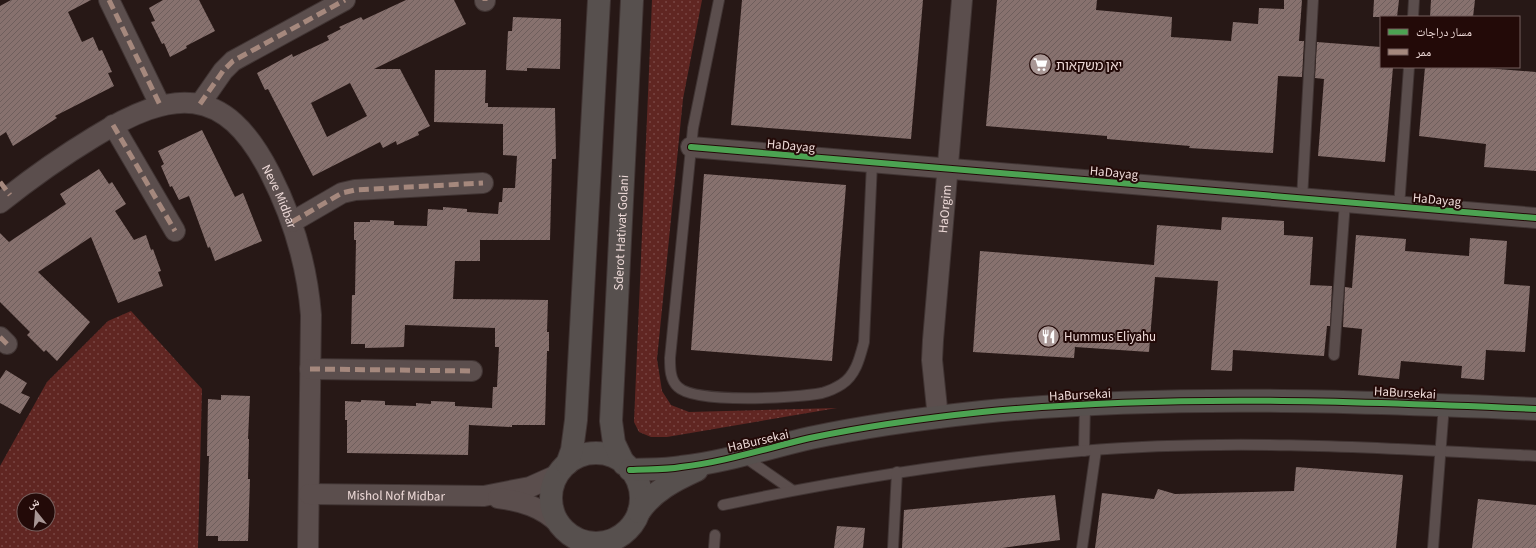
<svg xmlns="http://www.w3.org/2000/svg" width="1536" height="548" font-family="'Source Sans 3','Noto Naskh Arabic','Noto Sans Hebrew',sans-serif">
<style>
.grass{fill:url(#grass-dots);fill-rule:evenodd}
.building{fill:url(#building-hatch);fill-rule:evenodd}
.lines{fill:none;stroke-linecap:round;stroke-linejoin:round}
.lane-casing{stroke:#403433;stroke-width:12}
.street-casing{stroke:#403433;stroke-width:22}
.secondary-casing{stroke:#403433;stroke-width:24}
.lane{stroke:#5b4e4d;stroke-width:10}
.street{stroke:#5b4e4d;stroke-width:20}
.secondary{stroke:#57504e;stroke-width:22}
.quiet{stroke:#a5887d;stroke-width:5;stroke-dasharray:10 5;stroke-linecap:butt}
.cycleway-casing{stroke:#230a08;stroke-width:8}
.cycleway{stroke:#4ca352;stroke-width:6}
.labels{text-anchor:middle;stroke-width:4;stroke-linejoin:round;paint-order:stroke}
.poi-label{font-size:13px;fill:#efdbd9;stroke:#230a08;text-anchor:start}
.street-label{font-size:13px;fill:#efdbd9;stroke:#230a08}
</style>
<defs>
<pattern id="grass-dots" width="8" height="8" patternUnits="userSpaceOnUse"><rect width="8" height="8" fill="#602622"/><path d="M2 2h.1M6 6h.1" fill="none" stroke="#774542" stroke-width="1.8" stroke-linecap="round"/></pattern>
<pattern id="building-hatch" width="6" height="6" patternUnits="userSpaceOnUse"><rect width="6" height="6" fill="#87716e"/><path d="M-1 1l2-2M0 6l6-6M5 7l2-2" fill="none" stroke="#6e5e5c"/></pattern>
</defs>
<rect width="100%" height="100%" fill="#271816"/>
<g class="grass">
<polygon points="652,0 702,0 683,99 657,359 662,391 671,405 689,412 837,408 667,437 651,437 639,432 634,422"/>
<path d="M 131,311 L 202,389 L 198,548 L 0,548 L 0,466 L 47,382 L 108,321 ZM 24,500 L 48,500 L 48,524 L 24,524 Z"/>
</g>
<g class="building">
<polygon points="11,0 91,0 68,12 82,42 93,37 99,51 102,50 112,72 108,73 114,86 55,116 57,118 13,146 6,132 0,136 0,6"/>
<polygon points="163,0 199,0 215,31 186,46 187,48 170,57 164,43 162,44 151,22 155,21 149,8"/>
<path d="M 406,0 L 454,0 L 466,24 L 374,69 L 400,69 L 430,126 L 418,132 L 419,135 L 397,145 L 396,141 L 383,148 L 380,142 L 313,176 L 268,89 L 265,90 L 257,73 L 292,54 L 293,57 L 329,40 L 327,36 L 341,29 L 339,27 L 361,17 L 363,20 ZM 350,83 L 367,116 L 327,137 L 311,103 Z"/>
<polygon points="742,0 923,0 911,139 731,125"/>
<polygon points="997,0 1097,0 1096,10 1172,17 1171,37 1231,41 1233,22 1258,24 1259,8 1284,9 1284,0 1302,0 1299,41 1304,41 1302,77 1278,76 1273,153 1189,148 1190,146 1107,139 1107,136 986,126"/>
<polygon points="1374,0 1399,0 1397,17 1373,17"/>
<polygon points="1431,0 1475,0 1473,17 1430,17"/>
<polygon points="513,17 561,19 560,69 527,68 527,71 506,70 508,31 512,31"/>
<polygon points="1317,42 1381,47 1381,67 1393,67 1385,162 1318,156 1324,79 1315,78"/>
<polygon points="1425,67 1473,67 1536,72 1536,171 1484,167 1486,144 1419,136"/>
<polygon points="435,70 486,70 485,103 488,103 488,107 555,108 556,159 552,159 550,240 480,240 480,261 455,261 453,299 548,300 547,332 549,332 549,351 547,351 545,425 512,425 512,427 469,425 468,455 347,453 347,420 345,420 345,401 361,402 361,400 385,401 385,405 416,406 416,403 431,404 431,401 455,402 455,406 492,408 493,387 497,387 499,347 495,347 495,328 405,325 404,347 365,348 365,344 351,344 352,295 355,295 356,240 354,240 354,222 370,222 370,220 394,221 394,225 427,226 428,209 443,210 443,207 467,209 467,212 498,214 499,202 502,202 503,188 515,188 517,156 503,155 503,124 434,122"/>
<polygon points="202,130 235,197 243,193 262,241 215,261 210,247 208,248 189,196 179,200 172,186 170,187 161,166 164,164 158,151"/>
<polygon points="99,169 109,184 112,182 126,204 115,211 134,240 146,235 151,250 153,249 161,271 158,272 163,286 118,303 91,237 38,272 90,322 57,361 46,350 44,352 27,335 30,332 0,302 0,233 9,242 66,204 60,194"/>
<polygon points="704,174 846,185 832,361 691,350"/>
<polygon points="1222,217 1284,221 1284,235 1313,237 1310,285 1332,286 1330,326 1327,326 1324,356 1233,350 1232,371 1211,370 1218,281 1155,277 1149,352 1075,347 1074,358 973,352 980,251 1154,265 1157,225 1221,230"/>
<polygon points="1356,235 1406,239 1405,251 1469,256 1470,238 1507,241 1504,284 1530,286 1525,352 1486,350 1484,380 1461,378 1462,366 1401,361 1399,379 1358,375 1362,329 1343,327 1345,287 1352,288"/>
<polygon points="6,370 27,383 21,393 30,397 20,414 0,403 0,379"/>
<polygon points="221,395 250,396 248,439 249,439 248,479 250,479 248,541 218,541 218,536 206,536 209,456 207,456 208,399 221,400"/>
<polygon points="1296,467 1403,475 1396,548 1095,548 1102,493 1154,499 1158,489 1175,494 1294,491"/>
<polygon points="1055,495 1060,540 1002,548 902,548 904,510"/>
<polygon points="1478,499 1536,505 1536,548 1472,548"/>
<polygon points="837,526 865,528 863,548 834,548"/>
</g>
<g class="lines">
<defs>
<g id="lane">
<path d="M 719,0 L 693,128 L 670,358 C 670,368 670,380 678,387 C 695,404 797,398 822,393 C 829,391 836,388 842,384 C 856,375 860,357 864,342 L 872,163"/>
<polyline points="1413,17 1414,0"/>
<polyline points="1302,199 1313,0"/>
<polyline points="1399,207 1409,67"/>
<polyline points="1334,355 1345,202"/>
<polyline points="1084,451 1085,405"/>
<polyline points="743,456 792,490"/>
<path d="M 723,505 C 841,480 960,461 1081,451 C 1232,438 1384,448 1536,456"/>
<polyline points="714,548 715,535"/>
<polyline points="893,548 897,472"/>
<polyline points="1082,548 1096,450"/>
<polyline points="1433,548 1444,405"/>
</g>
<g id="street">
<polyline points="109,0 160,105"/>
<polyline points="485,0 485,1"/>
<polyline points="200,104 223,71 233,61 345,0"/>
<polyline points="113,125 175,231"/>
<polyline points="691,147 1536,218"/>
<path id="s1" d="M 0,203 C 30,179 61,157 94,137 C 172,89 224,83 270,173 C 293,218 307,264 311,315 L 308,548"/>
<polyline points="292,222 342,193 355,190 483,183"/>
<polyline points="0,337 7,344"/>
<polyline points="310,369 472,371"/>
<path id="s2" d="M 938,418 L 932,360 L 933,340 L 962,0"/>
<path id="s3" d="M 309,494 L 484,496 L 530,487 L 557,475"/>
<path d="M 498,498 C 521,501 542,507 559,524"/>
</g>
<g id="secondary">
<circle cx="596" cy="498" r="45"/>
<polyline points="567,464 572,450 576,420 599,0"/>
<path id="s4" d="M 624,464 L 614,443 L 611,421 L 632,0"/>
<path d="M 630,470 C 647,469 664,470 681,467 C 725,462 767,448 810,438 C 867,426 925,418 982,412 C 1167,394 1351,401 1536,409"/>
<path d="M 639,512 C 653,491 675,480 697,470"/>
</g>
</defs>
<use href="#lane" class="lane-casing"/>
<use href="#street" class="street-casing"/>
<use href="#secondary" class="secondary-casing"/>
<use href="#lane" class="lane"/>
<use href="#street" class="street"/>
<use href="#secondary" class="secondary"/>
<g class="quiet">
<polyline points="109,0 160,105"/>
<polyline points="485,0 485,1"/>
<polyline points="200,104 223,71 233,61 345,0"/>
<polyline points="113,125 175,231"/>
<polyline points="0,182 10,195"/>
<polyline points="292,222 342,193 355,190 483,183"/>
<polyline points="0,337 7,344"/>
<polyline points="310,369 472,371"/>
</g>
<defs>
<g id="cycleway">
<polyline points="691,147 1536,218"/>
<path d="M 630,470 C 647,469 664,470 681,467 C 725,462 767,448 810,438 C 867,426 925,418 982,412 C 1167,394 1351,401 1536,409"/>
</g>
</defs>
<use href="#cycleway" class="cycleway-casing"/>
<use href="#cycleway" class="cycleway"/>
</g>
<defs>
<symbol id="supermarket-disc" viewBox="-11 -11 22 22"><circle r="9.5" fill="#a99795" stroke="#230a08"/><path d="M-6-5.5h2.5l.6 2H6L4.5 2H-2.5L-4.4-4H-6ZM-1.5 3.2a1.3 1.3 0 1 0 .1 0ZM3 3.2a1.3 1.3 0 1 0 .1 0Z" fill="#fff"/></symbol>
<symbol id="restaurant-disc" viewBox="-11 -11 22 22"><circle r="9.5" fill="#a99795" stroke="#230a08"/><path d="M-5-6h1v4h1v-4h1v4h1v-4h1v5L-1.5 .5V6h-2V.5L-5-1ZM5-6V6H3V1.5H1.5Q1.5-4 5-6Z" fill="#fff"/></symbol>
</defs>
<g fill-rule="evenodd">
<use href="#supermarket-disc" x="1028" y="52" width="25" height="25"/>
<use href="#restaurant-disc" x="1036" y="324" width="25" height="25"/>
</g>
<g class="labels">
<g class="poi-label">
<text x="1056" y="70">יאן משקאות</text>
<text x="1064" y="341">Hummus Eliyahu</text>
</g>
<g class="street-label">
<text transform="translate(791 145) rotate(5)" y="5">HaDayag</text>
<text transform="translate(1114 172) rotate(5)" y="5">HaDayag</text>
<text dy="5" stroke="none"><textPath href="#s1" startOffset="355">Neve Midbar</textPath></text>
<text transform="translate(1437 199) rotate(5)" y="5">HaDayag</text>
<text dy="5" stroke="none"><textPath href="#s2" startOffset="210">HaOrgim</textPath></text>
<text dy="5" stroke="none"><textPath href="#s4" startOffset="234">Sderot Hativat Golani</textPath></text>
<text transform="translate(1405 392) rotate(3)" y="5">HaBursekai</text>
<text transform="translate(1080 394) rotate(-3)" y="5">HaBursekai</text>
<text transform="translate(758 440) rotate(-13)" y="5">HaBursekai</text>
<text dy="5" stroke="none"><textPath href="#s3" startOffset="87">Mishol Nof Midbar</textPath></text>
</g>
</g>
<rect x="1380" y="16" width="140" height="52" fill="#230a08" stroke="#755e5c"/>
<rect x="1388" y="29" width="20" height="6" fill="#4ca352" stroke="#755e5c"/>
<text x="1416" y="36" font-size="12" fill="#efdbd9">مسار دراجات</text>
<rect x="1388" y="49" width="20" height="6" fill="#a5887d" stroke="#755e5c"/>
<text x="1416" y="56" font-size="12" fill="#efdbd9">ممر</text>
<g transform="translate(36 512) rotate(343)"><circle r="19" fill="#230a08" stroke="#755e5c"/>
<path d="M0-3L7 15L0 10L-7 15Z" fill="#a99795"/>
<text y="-6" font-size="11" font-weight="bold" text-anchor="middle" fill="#efdbd9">ش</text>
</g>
</svg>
